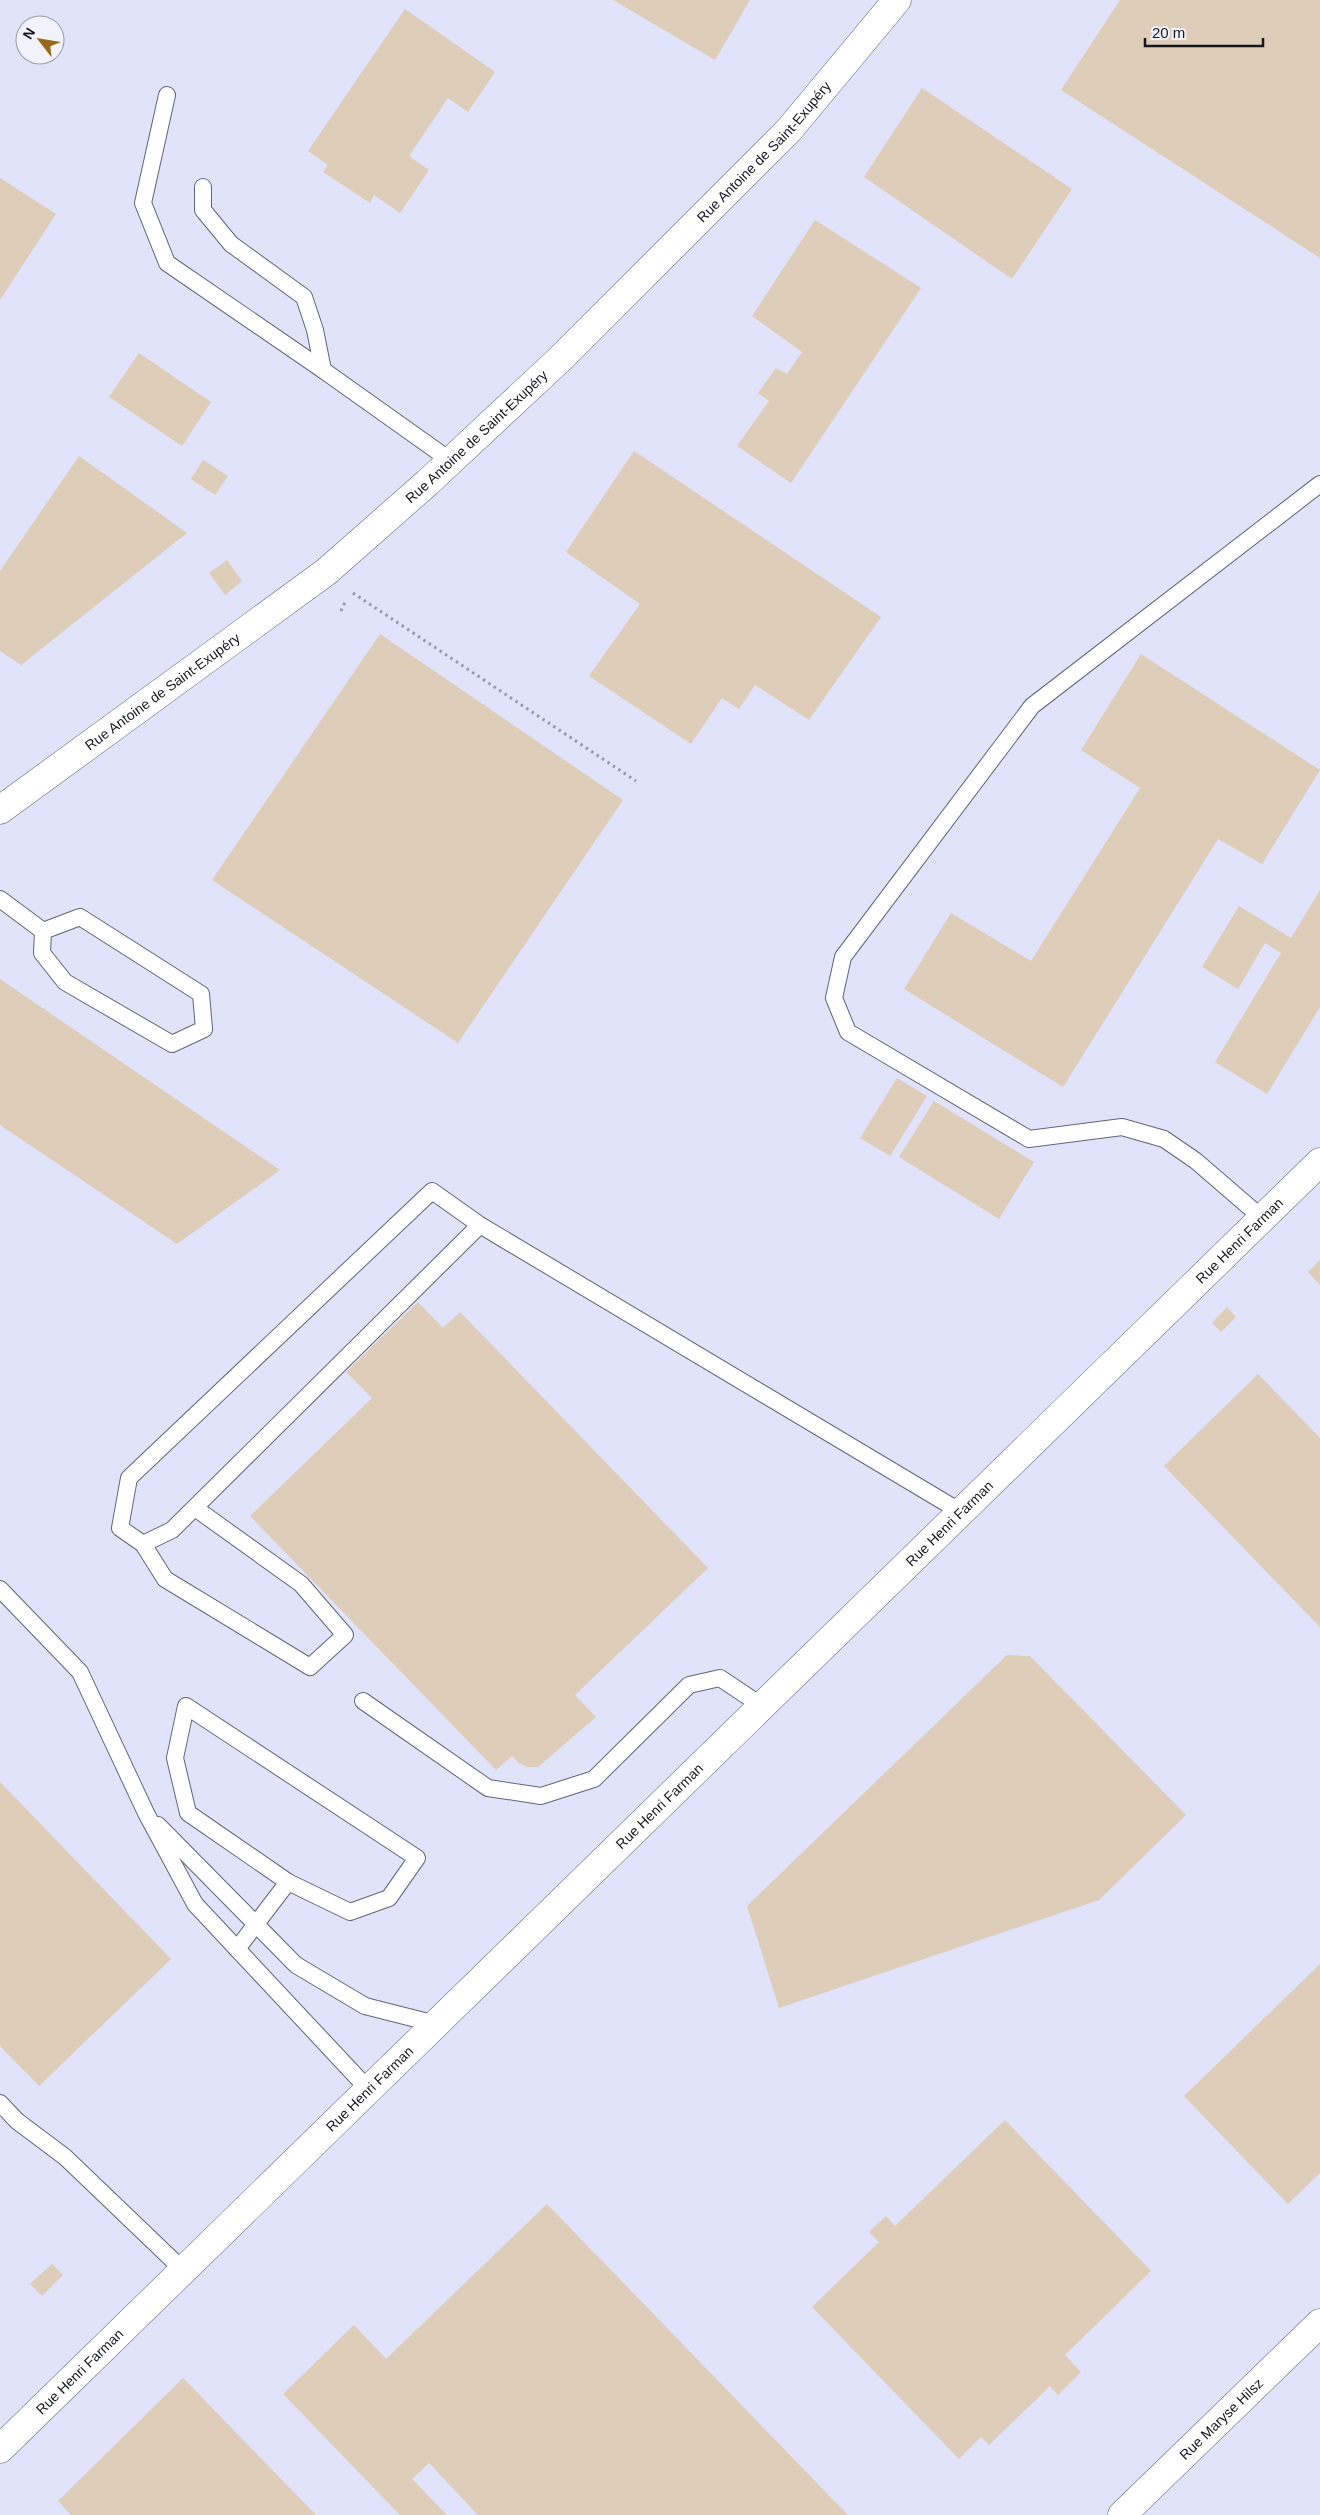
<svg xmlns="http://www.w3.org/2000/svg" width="1320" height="2515" font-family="Arial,sans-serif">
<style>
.building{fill:#decdb9}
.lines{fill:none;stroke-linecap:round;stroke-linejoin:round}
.lane-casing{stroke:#626478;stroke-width:18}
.street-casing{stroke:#626478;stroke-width:29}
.secondary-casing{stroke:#626478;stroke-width:29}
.path{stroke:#9798aa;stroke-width:3;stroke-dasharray:2.5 4;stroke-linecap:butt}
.lane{stroke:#fff;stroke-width:16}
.street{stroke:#fff;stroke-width:28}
.secondary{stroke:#fff;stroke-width:28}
.labels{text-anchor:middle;stroke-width:5;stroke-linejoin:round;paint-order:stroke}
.street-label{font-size:14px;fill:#16161e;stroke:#f1f2fb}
</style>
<rect width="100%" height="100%" fill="#e1e3fb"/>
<g class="building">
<polygon points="613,0 750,0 715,60"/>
<polygon points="1120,0 1320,0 1320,258 1061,90"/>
<polygon points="405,9 495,72 468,112 448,98 409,156 429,170 400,213 374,195 370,203 323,172 328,165 308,151"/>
<polygon points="922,88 1072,189 1012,279 864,177"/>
<polygon points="0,178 56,214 0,300"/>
<polygon points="815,220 921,288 791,483 737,446 769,401 758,393 776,368 787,374 802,352 752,316"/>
<polygon points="139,353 211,402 182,446 109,397"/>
<polygon points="634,451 881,617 809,720 755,685 739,709 722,698 691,744 589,676 640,604 566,552"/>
<polygon points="79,456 187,533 21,665 0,651 0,571"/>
<polygon points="203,460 228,476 215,495 191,479"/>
<polygon points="227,560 242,581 225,595 209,573"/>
<polygon points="380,634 623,800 458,1043 212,880"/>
<polygon points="1141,654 1320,770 1262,864 1218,839 1063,1087 904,989 951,913 1031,961 1140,788 1081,750"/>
<polygon points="1320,890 1320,1007 1267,1094 1215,1062 1281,953 1265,943 1238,989 1202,967 1239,906 1291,938"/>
<polygon points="0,979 280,1170 177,1244 0,1125"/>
<polygon points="897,1078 927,1096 890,1156 860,1138"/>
<polygon points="934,1101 1034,1162 999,1219 899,1157"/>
<polygon points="1320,1260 1320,1285 1308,1272"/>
<polygon points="418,1302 443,1328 460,1312 708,1568 575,1695 596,1717 538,1767 527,1767 519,1763 512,1756 496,1770 250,1516 372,1398 346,1372"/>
<polygon points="1227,1307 1236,1317 1221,1332 1212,1323"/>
<polygon points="1258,1374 1320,1438 1320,1627 1164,1466"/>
<polygon points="1007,1655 1030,1656 1186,1815 1099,1900 779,2008 747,1906"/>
<polygon points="0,1782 171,1959 39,2086 0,2046"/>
<polygon points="1320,1964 1320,2173 1288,2204 1184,2096"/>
<polygon points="1005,2120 1151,2271 1065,2355 1081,2372 1058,2395 1050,2386 989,2445 981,2437 959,2459 812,2307 879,2242 869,2232 886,2216 895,2226"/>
<polygon points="547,2204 848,2515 478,2515 429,2463 412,2479 447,2515 400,2515 283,2394 354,2325 386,2359"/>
<polygon points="52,2264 63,2275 42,2296 30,2284"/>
<polygon points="183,2378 316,2515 71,2515 58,2501"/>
</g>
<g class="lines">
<defs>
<g id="lane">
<polyline points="167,95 143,203 167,263 323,370"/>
<polyline points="203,187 203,210 231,244 304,297 315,330 323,370 451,461"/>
<polyline points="0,899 43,931"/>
<polygon points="80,917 201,994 204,1029 172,1044 65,982 42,953 43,931"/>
<polyline points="1262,1218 1196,1161 1164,1139 1122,1127 1029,1139 848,1032 834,998 843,957 1032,706 1320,484"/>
<polyline points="480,1225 172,1530 143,1544 120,1528 129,1478 432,1191 480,1225 961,1512"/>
<polyline points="143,1544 165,1579 310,1667 345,1635 301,1584 195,1508"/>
<polyline points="0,1589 80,1672 146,1813 195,1904 368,2089"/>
<polyline points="363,1701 488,1788 541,1796 594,1779 689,1685 720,1678 762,1706"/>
<polygon points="186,1706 417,1858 389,1898 350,1912 288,1882 188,1813 175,1758"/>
<polyline points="158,1825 296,1965 365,2006 436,2024"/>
<polyline points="237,1949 288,1882"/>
<polyline points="0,2103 17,2121 65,2157 183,2270"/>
</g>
<g id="street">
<path id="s1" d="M 0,2449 L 1320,1162"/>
<path id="s2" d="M 1122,2515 L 1320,2323"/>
</g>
<g id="secondary">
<path id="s3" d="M 0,810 L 326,572 L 427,483 L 560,359 L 789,130 L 897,0"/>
</g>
</defs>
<use href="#lane" class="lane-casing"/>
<use href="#street" class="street-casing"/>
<use href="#secondary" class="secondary-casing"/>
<g class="path">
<polyline points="353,593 636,781"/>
<polyline points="341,611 345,602"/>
</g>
<use href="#lane" class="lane"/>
<use href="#street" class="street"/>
<use href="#secondary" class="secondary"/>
</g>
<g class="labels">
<g class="street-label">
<text dy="5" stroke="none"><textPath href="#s3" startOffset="1011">Rue Antoine de Saint-Exupéry</textPath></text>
<text dy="5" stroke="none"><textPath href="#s3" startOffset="606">Rue Antoine de Saint-Exupéry</textPath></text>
<text dy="5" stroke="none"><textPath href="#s3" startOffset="201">Rue Antoine de Saint-Exupéry</textPath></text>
<text dy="5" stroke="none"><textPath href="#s1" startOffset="1731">Rue Henri Farman</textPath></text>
<text dy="5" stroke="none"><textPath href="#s1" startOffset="1326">Rue Henri Farman</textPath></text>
<text dy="5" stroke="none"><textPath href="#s1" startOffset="921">Rue Henri Farman</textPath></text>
<text dy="5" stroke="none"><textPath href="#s1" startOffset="516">Rue Henri Farman</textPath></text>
<text dy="5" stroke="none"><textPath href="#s1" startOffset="111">Rue Henri Farman</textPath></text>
<text dy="5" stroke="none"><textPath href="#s2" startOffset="138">Rue Maryse Hilsz</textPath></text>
</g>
</g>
<g transform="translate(40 40) rotate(301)"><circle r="24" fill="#f1f2fb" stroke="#999aa3"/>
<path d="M0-4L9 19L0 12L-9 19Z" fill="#99681a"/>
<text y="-8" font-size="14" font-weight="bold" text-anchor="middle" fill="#16161e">N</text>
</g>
<path d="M1145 38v8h118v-8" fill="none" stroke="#16161e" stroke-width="2.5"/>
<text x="1152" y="38" font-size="15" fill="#16161e" stroke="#f1f2fb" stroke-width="4" paint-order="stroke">20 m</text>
</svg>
